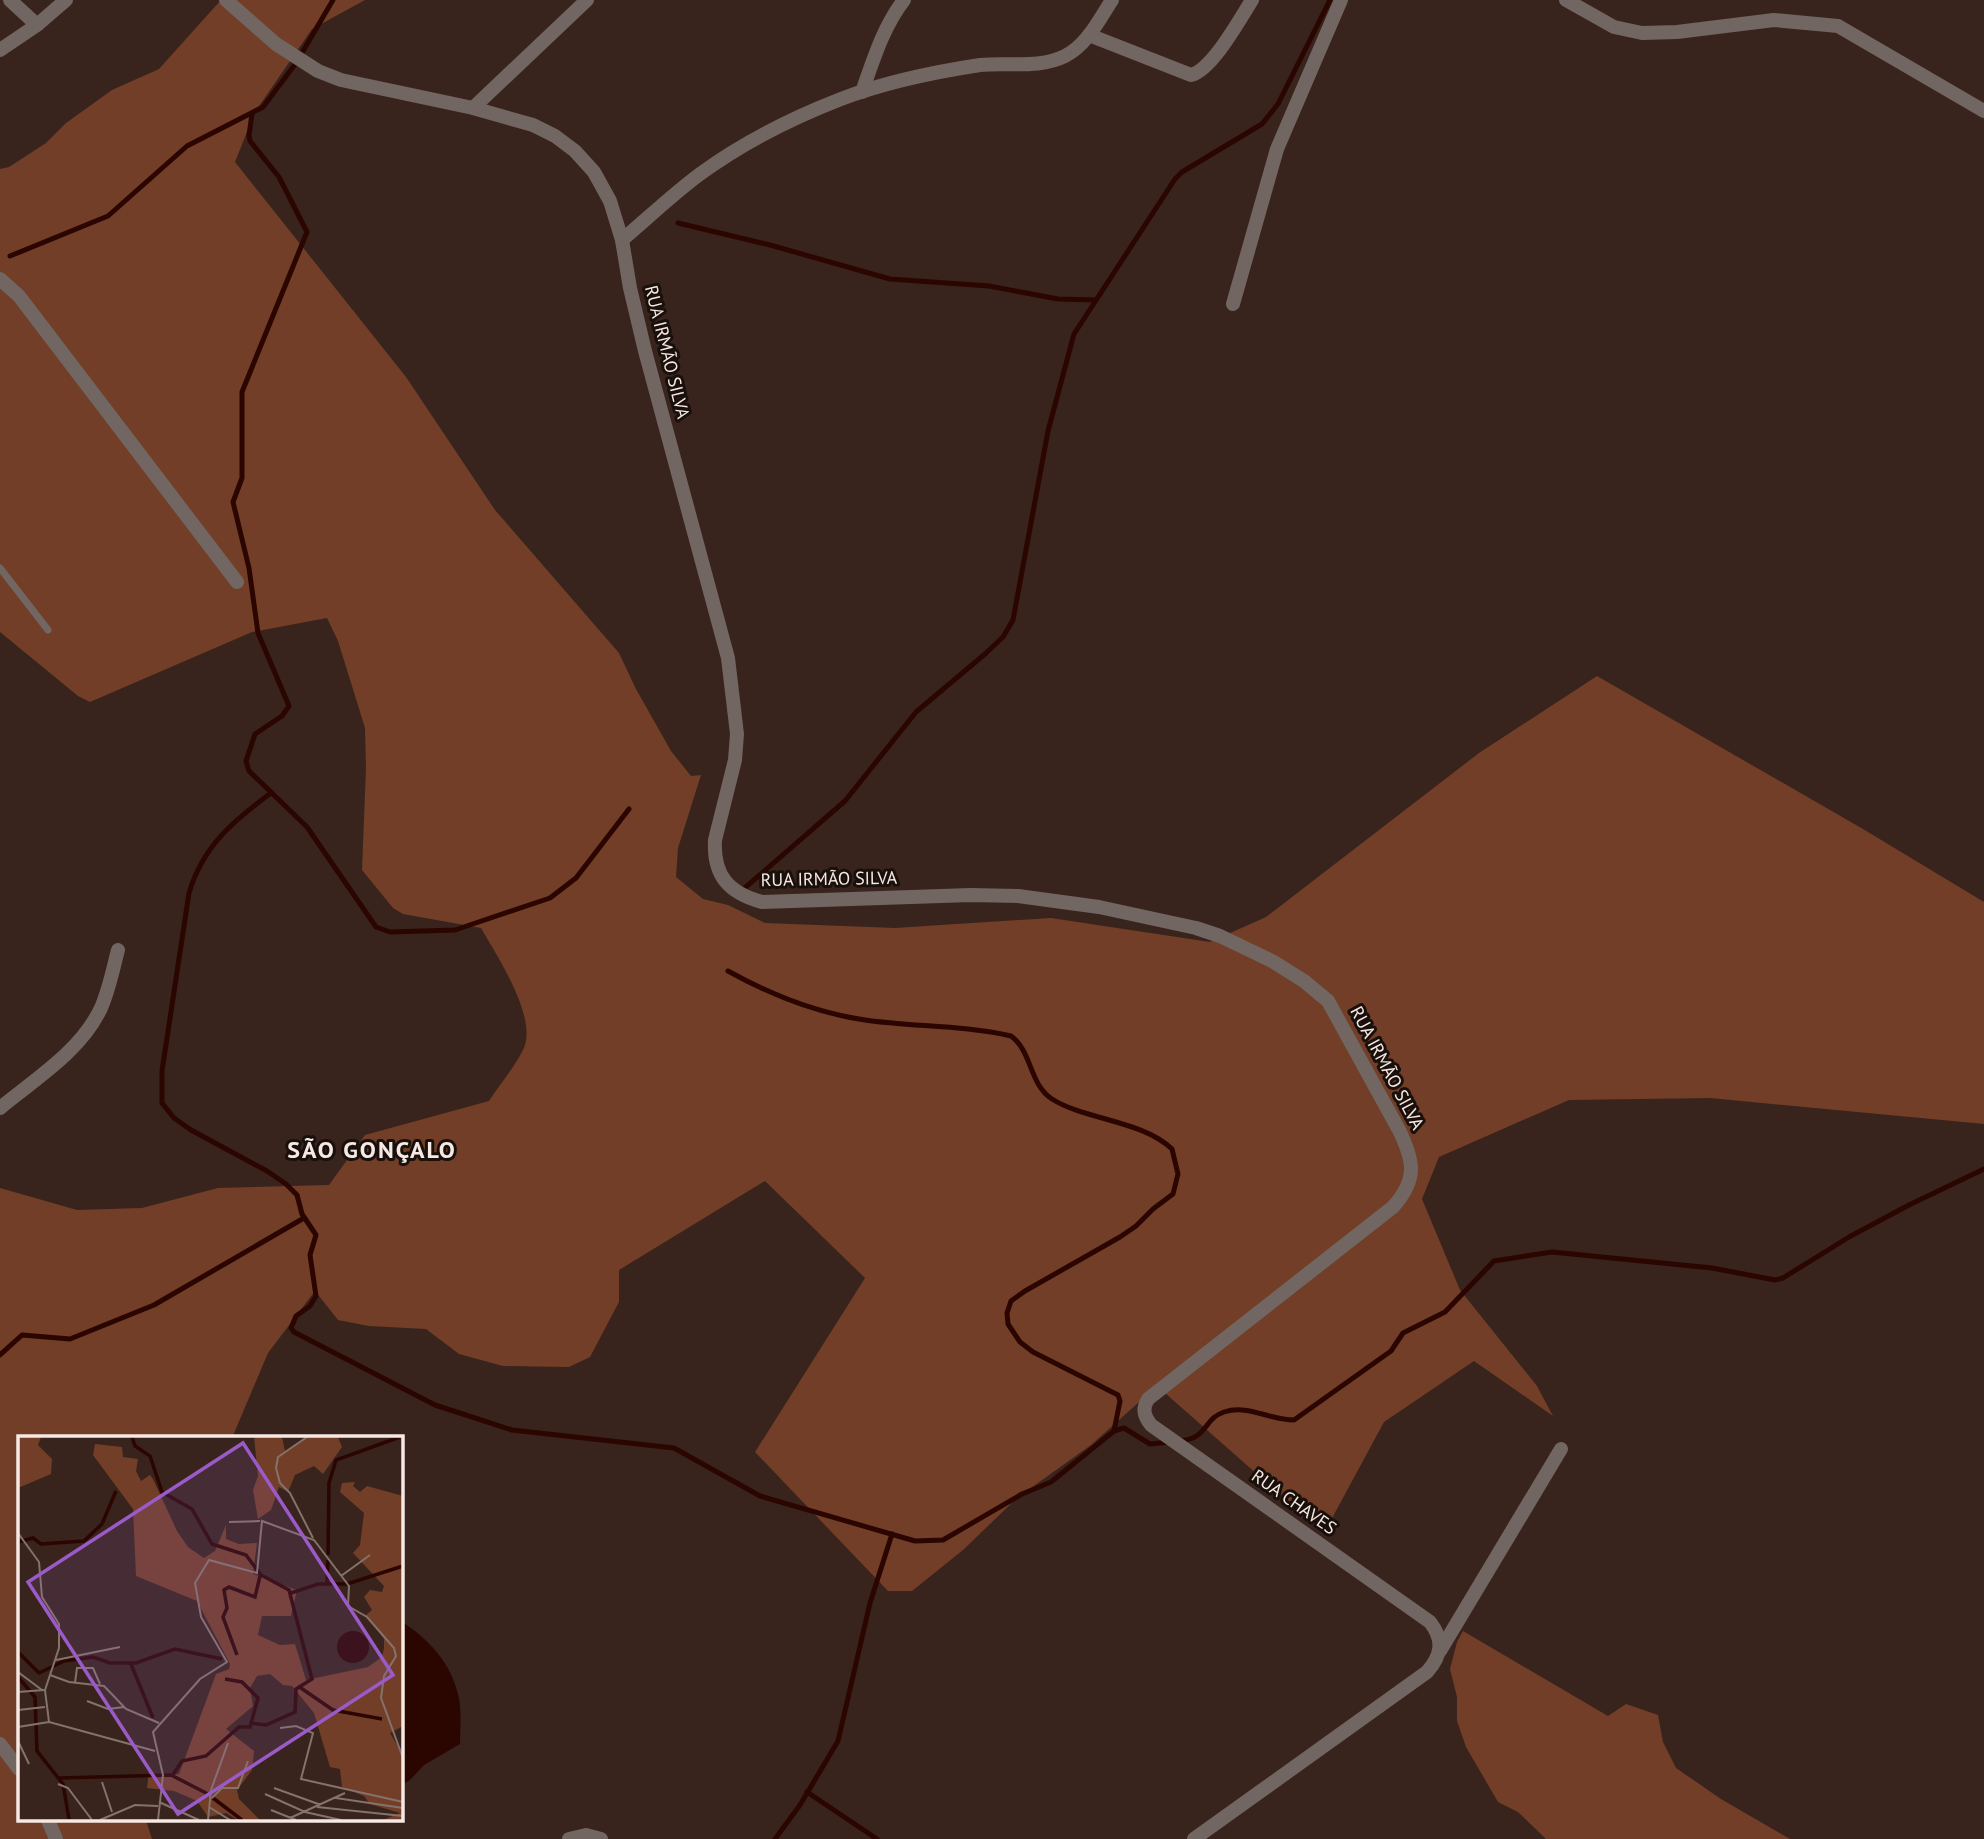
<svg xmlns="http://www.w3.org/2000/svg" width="1984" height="1839" font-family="'PT Sans',sans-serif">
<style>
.green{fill:#723e27}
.water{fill:#2b0500}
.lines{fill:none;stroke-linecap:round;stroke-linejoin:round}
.stream{stroke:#2b0500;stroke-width:5}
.lane{stroke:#716662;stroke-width:7}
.street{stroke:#716662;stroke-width:14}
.labels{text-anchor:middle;stroke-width:6;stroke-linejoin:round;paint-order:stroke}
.street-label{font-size:18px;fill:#f6e8e3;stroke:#19100c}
.district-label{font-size:24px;font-weight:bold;letter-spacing:2px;fill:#f6e8e3;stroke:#19100c}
.inset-river{fill:none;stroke:#2b0500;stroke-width:3.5}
.inset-road{fill:none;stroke:#84726c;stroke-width:2}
.view{fill:#9a5bc8;fill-opacity:0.15;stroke:#9a5bc8;stroke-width:3.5}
.inset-edge{fill:none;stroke:#f6e8e3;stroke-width:3.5}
</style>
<rect width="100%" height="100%" fill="#38241c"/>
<g class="green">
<path d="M 221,0 L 365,0 L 312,29 L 255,112 L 235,162 L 406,377 L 495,510 L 619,653 L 636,689 L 671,751 L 691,776 L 701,775 L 678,848 L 676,877 L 703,899 L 728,905 L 765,923 L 895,928 L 1051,918 L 1210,942 L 1266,917 L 1479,753 L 1597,676 L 1863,829 L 1984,902 L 1984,1124 L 1710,1098 L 1569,1100 L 1439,1157 L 1422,1199 L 1460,1290 L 1537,1386 L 1553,1416 L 1474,1361 L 1384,1422 L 1324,1533 L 1157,1386 L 1091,1445 L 1017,1498 L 963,1550 L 912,1591 L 888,1591 L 755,1452 L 865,1278 L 765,1181 L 619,1270 L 619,1302 L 590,1357 L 569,1367 L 503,1366 L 459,1354 L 426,1329 L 369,1326 L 338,1320 L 315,1291 L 268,1353 L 232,1438 L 19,1438 L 19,1820 L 146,1820 L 152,1839 L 0,1839 L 0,1188 L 77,1210 L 142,1208 L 218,1188 L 329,1185 L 365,1135 L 489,1101 C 500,1084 514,1068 523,1050 C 539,1019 497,956 481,928 L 403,914 L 393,908 L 362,870 L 366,768 L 365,728 L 338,641 L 327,618 L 252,632 L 90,702 L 78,696 L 0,632 L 0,169 L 9,167 L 46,143 L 66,123 L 112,90 L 159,69 Z"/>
<polygon points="1463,1631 1608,1716 1626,1704 1658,1715 1663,1742 1676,1768 1721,1799 1790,1839 1546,1839 1518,1812 1498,1802 1466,1747 1457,1721 1457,1697 1450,1669 1457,1642"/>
</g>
<path class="water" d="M 401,1621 C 428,1639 450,1661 458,1694 C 462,1709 460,1728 460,1744 L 424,1765 L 410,1780 L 401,1785 Z"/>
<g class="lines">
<g class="stream">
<polyline points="252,114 249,135 250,141 279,177 307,232 242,392 242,478 233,502 249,568 258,633 289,706 282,716 255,734 246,761 249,771 307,827 376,927 390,932 455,930 550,898 576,878 629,809"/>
<polyline points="678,223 770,245 890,279 989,286 1058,299 1096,300"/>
<polyline points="10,256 108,216 187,146 263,107 296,63 333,0"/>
<path d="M 271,793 C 233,821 203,846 189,893 L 162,1071 L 162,1103 L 174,1118 L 191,1130 L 267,1171 L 286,1184 L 297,1195 L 302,1214 L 316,1235 L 310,1255 L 316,1296 L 310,1306 L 296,1316 L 291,1328 L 294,1332 L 435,1405 L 512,1430 L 674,1448 L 760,1496 L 915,1541 L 943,1540 L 1022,1494 L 1051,1482 L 1114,1431 L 1124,1428 L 1150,1444 L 1170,1442"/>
<polyline points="740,892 845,801 916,712 985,654 1003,637 1013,620 1048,431 1074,334 1175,179 1182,172 1262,124 1278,104 1330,0"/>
<path d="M 728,971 C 771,995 816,1013 865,1020 C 913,1027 963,1025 1011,1036 C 1032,1051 1029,1084 1052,1099 C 1085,1120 1141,1120 1172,1149 L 1178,1174 L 1173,1194 L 1153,1209 L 1136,1226 L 1120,1237 L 1025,1291 L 1011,1301 L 1007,1313 L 1008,1324 L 1020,1342 L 1033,1352 L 1118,1395 L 1120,1401 L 1114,1431"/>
<polyline points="0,1355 22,1335 70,1339 154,1305 304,1218"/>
<path d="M 1180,1441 C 1209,1438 1203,1419 1224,1412 C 1248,1404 1269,1420 1294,1420 L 1391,1351 L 1403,1333 L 1445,1312 L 1494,1261 L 1552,1252 L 1712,1268 L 1775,1280 L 1783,1278 L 1849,1237 L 1909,1205 L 1984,1169"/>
<polyline points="807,1792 877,1839"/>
<polyline points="775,1839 800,1805 838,1741 870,1603 892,1534"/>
</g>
<polyline class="lane" points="0,568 48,630"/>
<g class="street">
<polyline points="10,0 37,25"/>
<path d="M 226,0 L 276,44 L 318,71 L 341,80 L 473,108 L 533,125 L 555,136 L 575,151 L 594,172 L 610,201 L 622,240 L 630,288 L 645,351 L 728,658 L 737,734 L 735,760 L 715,840 C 713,876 729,893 762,902 L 971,895 L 1018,896 L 1099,907 L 1196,928 L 1220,936 L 1272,961 L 1304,981 L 1328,1001 L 1399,1130 C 1414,1161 1418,1179 1393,1207 L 1148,1399 C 1142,1409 1144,1416 1151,1425 L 1430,1622 C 1444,1640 1442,1655 1427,1672 L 1194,1839"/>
<polyline points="1566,0 1614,27 1642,33 1677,32 1774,20 1838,26 1984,111"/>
<path d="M 1089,35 L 1191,75 C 1212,70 1240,19 1252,0"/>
<polyline points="0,50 37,25 66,0"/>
<path d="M 862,92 C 873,61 883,27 904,0"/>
<polyline points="473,108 587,0"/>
<path d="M 622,240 C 648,218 673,194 700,174 C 741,144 792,118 841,99 C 885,82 934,72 980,65 C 1008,62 1039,69 1065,56 C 1087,45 1099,20 1112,0"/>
<polyline points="0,279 19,296 237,582"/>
<polyline points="1233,304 1277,149 1341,0"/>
<path d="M 0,1108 C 35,1079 81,1051 101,1008 C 109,990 113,969 118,950"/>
<polyline points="1440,1651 1561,1449"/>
<polyline points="0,1744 19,1769"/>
<polyline points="48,1820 56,1839"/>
<polyline points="569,1839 586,1835 601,1839"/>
</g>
</g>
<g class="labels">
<g class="street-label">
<text transform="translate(667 352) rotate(76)" y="6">RUA IRMÃO SILVA</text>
<text transform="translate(829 879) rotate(-1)" y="6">RUA IRMÃO SILVA</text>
<text transform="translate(1387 1068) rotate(62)" y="6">RUA IRMÃO SILVA</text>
<text transform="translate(1294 1502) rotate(35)" y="6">RUA CHAVES</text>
</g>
<g class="district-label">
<text x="372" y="1158">SÃO GONÇALO</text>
</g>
</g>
<g transform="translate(18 1436)">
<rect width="385" height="385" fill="#38241c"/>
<path d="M 0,1 L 23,1 L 20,9 L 34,23 L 33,38 L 0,52 ZM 236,1 L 264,1 L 267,15 L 288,1 L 320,1 L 324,11 L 305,38 L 296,30 L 277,39 L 270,56 L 261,51 L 253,74 L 240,83 L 235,54 L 240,40 ZM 77,8 L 104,11 L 105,21 L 120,23 L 118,35 L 123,45 L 132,39 L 135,43 L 159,95 L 170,111 L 186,122 L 197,115 L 208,89 L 208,103 L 221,108 L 239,107 L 235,138 L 279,154 L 273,180 L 244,180 L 240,199 L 262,209 L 277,208 L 288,244 L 350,231 L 364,221 L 366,212 L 366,203 L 348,179 L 354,174 L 346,161 L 352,154 L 364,156 L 366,150 L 335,117 L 342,109 L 346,77 L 322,56 L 324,47 L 337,46 L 335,50 L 342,56 L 349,50 L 385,60 L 385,290 L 372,297 L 385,319 L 385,384 L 365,384 L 382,377 L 352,368 L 346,360 L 324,351 L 322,333 L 312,331 L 296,277 L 274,250 L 265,249 L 252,238 L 239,240 L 232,252 L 235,270 L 208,293 L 236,315 L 234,334 L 219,354 L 221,363 L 242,384 L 220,384 L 208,377 L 190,381 L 179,365 L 156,355 L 129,352 L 131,335 L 140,340 L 161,338 L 198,238 L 211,233 L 212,228 L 179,165 L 118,140 L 115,73 L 75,19 Z" fill="#723e27"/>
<path d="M319 211a16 16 0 1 1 32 0a16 16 0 1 1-32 0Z" fill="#2b0500"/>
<path class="inset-river" d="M 114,1 L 117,10 L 132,20 L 144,56 L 174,73 L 194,108 L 228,119 L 243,139 L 271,154 L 294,243 L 278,253 L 277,276 L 248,289 L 232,287M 0,106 L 15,102 L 23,108 L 66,105 L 84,88 L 98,55M 310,119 L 311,47 L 318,24 L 382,1M 309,148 L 310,124M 273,157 L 300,148 L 329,148 L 385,130M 0,216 L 21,237 L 46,225 L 75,221 L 92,227 L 118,227 L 157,213 L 204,223M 219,219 L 205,181 L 209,172 L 206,154 L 211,151 L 237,161 L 242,140M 113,228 L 135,282M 0,241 L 17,261 L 19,315 L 45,348 L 51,383M 280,250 L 315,274 L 364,283M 154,340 L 164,325 L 188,320 L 221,291 L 232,291 L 240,262 L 224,246 L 207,243M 41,342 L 153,339 L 190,358M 195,362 L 224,384"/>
<path class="inset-road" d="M 289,1 L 260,21 L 258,32 L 262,47 L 272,57 L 295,102M 211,86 L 242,85M 0,97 L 21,126 L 24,161 L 41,188 L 41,212 L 27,254 L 31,286 L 137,315M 323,140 L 352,119M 38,224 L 102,211M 0,236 L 24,254M 32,239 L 51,246 L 86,250 L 108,273 L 141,287M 57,247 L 59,232 L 75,232 L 82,248M 0,256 L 26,254M 69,265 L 90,273 L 106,271M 0,274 L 27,271M 0,291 L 31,286M 262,292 L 278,290 L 295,297 L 283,343 L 385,366M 0,305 L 11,328M 84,346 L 94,376M 40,348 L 50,352 L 74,384M 256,352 L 303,369M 247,358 L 287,376 L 323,384M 194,362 L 204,352 L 220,352 L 230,325M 318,362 L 385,372M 141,366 L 181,384M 191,371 L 212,384M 299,371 L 385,380M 253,374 L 278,384M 272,382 L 327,357M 82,384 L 117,369 L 140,370M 140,384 L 145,339 L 135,296 L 182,243 L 209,226 L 183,181 L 177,147 L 191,124 L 239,137 L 244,85 L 296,104 L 331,150 L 330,170 L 349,181 L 376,212 L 378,220 L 366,240 L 363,262 L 385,322M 190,384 L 193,354 L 210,307"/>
<path class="view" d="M 225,7 L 375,239 L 160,378 L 10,146 Z"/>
<rect width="385" height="385" class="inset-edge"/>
</g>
</svg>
